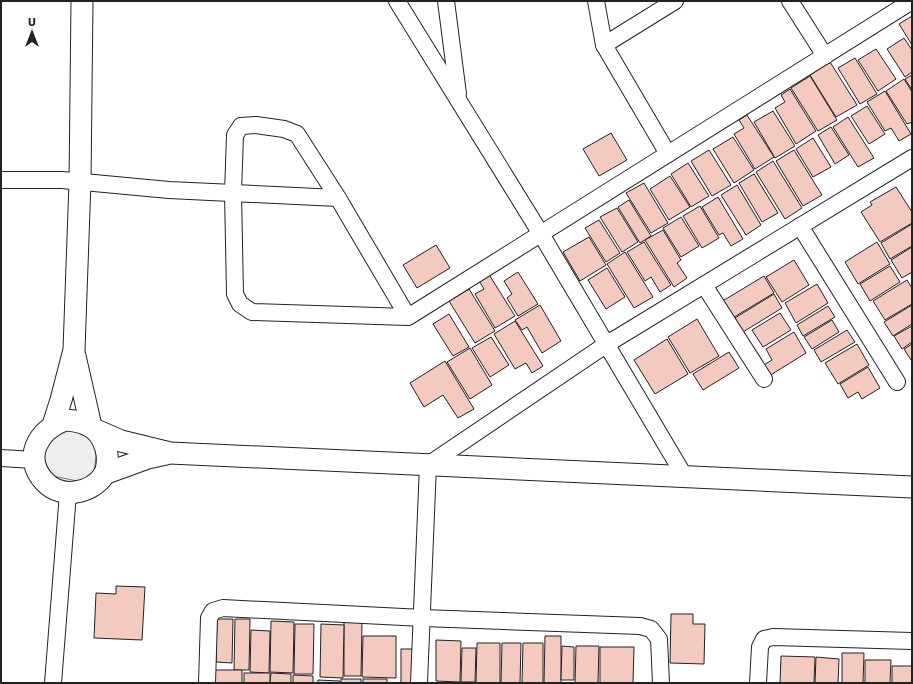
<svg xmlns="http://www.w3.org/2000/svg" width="913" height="684" font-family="'Work Sans',sans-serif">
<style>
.green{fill:#eee;stroke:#6f6f6f}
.building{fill:#f3c9c0;stroke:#222}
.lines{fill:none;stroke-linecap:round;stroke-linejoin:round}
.minor-casing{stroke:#222;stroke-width:18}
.tertiary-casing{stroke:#222;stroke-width:23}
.minor{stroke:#fff;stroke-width:16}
.tertiary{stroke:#fff;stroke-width:21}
</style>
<rect width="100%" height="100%" fill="#fff"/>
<polygon class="green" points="65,430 82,432 93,438 97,449 93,481 77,481 53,476 43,461 49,440"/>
<g class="building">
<polygon points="912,16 912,45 899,24"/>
<polygon points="904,38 912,50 912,72 905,77 887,49"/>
<polygon points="876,49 896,79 878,91 858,60"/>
<polygon points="855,58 877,94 860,104 838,68"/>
<polygon points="830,62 857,105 836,117 810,75"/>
<polygon points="912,75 912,90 905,79"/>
<polygon points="810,76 837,120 818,131 791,88"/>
<polygon points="904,79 912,92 912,122 907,124 886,91"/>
<polygon points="790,89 816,131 796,144 775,108 785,102 781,95"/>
<polygon points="885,91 911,134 899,141 891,128 885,131 867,102"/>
<polygon points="867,106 885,134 869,144 851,116"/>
<polygon points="773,111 795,146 775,158 754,122"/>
<polygon points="747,115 774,157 755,169 734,134 744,128 739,120"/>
<polygon points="848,117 874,158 858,167 833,127"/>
<polygon points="831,127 849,155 835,164 818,135"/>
<polygon points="611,133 627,160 599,176 583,149"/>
<polygon points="733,137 754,170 734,183 713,149"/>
<polygon points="813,138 831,167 813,177 796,149"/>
<polygon points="709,150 731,185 712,196 691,161"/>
<polygon points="794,150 822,195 803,206 776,161"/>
<polygon points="773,161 802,208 785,219 756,172"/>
<polygon points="688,163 709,196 691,207 671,174"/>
<polygon points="754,174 778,213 762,222 739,183"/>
<polygon points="670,176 690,207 669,220 650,189"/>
<polygon points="644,183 668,223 651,233 626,193"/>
<polygon points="737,185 761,225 746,235 721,195"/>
<polygon points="896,187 912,212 912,223 880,242 861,212 872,205 870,202"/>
<polygon points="718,197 743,239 731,246 723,233 719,235 702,207"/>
<polygon points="629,200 651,236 640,243 618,207"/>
<polygon points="700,206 719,238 702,248 683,216"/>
<polygon points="617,208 638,242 622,252 600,217"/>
<polygon points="681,217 699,246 681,257 663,228"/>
<polygon points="599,220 620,253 606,262 585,228"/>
<polygon points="912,224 912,246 890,259 881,243"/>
<polygon points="663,230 681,260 677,263 687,278 674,287 645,240"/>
<polygon points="589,237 606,265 580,281 563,252"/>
<polygon points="644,242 671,285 660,292 651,277 645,281 627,252"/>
<polygon points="877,242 890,264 858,284 845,262"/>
<polygon points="436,245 450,268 417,288 403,265"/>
<polygon points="912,247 912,272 902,278 891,260"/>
<polygon points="625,252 653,297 634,308 607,264"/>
<polygon points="794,260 809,285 782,302 766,277"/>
<polygon points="890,266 900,282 870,301 860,284"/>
<polygon points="607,268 625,297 606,309 588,280"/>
<polygon points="518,272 538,304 518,316 507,298 512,294 504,281"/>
<polygon points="488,273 515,316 495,328 475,294 484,289 478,279"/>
<polygon points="764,276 774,293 731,319 721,302"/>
<polygon points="907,280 912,288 912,304 885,320 873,301"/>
<polygon points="817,284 828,303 796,323 785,303"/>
<polygon points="469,289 495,331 475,343 449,301"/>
<polygon points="774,294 782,308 743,332 735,318"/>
<polygon points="540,305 561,341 542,353 527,327 522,330 515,320"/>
<polygon points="912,305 912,324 893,336 884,322"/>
<polygon points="828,306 835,317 803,336 797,325"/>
<polygon points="780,313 791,330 763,347 752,330"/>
<polygon points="449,314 469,347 453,356 433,324"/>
<polygon points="697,319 719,356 690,373 668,337"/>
<polygon points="832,320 839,332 812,349 804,337"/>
<polygon points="515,321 543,366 532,373 526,363 515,369 494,334"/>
<polygon points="912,326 912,342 902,349 894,336"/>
<polygon points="847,330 855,342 821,362 814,350"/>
<polygon points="794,332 806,353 769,376 762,366 772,360 766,349"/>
<polygon points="491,337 509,365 490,377 472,348"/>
<polygon points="667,339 688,374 655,394 634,360"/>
<polygon points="857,344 869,365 838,384 825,363"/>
<polygon points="912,344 912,359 911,360 904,349"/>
<polygon points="470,348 492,385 470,399 447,362"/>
<polygon points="729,352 739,368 703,390 693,374"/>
<polygon points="445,361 474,409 458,418 443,395 424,407 410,383"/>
<polygon points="868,367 880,388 862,399 858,392 848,398 840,384"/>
<polygon points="116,586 145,587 142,640 94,638 96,593 116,594"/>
<polygon points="671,614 693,614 693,624 705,624 704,664 670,663"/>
<polygon points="217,619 233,619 232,663 216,662"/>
<polygon points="235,619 250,619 249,670 234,670"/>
<polygon points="271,621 294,622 293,673 270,672"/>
<polygon points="344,622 362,622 361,676 344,676"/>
<polygon points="295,624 314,624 313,674 294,674"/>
<polygon points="321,624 344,625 343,678 320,677"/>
<polygon points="251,630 270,631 269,673 250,672"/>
<polygon points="363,636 396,636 396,678 362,677"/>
<polygon points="545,636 561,636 561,683 544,683"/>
<polygon points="436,640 461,641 460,682 436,681"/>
<polygon points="477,643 500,643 500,683 476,683"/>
<polygon points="502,643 521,643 520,683 501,683"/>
<polygon points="523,643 543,643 543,683 522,683"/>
<polygon points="562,646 574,647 574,680 561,680"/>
<polygon points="576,646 599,646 598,683 575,683"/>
<polygon points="600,647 634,647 633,683 600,683"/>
<polygon points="462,648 476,648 475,682 461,682"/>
<rect x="401" y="649" width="12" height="34"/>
<polygon points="842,653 864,653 863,683 842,683"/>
<polygon points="781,656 815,657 814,683 780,683"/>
<polygon points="816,657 839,659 838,683 815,683"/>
<polygon points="865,660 891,660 890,683 865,683"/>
<rect x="892" y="666" width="20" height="17"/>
<polygon points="209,670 242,670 242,683 208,683"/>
<rect x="244" y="673" width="26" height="10"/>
<polygon points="271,673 291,674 291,683 270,683"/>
<polygon points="293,675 313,676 313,683 293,683"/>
<rect x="341" y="679" width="20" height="4"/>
<rect x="363" y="679" width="24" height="4"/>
<polygon points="318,680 340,681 340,683 318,683"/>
</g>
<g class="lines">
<defs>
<g id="minor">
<polyline points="397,1 541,234 685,477"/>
<polyline points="446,1 458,94"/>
<polyline points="596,1 604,45"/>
<polyline points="790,1 825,56"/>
<polyline points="668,154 604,45 675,1"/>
<polyline points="1,180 62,180 169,190 338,198"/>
<polyline points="800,226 897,382"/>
<polyline points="704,285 764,379"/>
<polyline points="408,317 338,198 297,134 284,129 256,125 241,126 235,135 233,193 235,294 240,304 252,312 408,317 912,1"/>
<polyline points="1,458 34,460"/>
<polyline points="53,683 68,493"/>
<polyline points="207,683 209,618 213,611 223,608 423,618 640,626 651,629 659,639 661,683"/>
<polyline points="419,683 428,465 607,344 912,158"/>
<polyline points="758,683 760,647 764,639 773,637 912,641"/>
</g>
<g id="tertiary">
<polyline points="75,356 91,426"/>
<path d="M 65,420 C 88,421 103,430 107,454 C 108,460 107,470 104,475 C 91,494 61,499 45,482 C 22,458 38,430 65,420 Z"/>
<polyline points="53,425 61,400 74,350 80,182 82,1"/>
<polyline points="98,431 121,441 170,453 912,487"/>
<polyline points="104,474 148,458 166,454"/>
</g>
</defs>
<use href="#minor" class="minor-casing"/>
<use href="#tertiary" class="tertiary-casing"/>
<use href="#minor" class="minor"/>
<use href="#tertiary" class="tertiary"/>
</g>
<rect width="913" height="684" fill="none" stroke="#222222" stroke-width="4"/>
<g transform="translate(32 32)" stroke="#ffffff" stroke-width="3" paint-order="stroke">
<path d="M0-3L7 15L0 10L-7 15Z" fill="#222222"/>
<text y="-6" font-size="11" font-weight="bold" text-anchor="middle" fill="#222222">U</text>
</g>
</svg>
